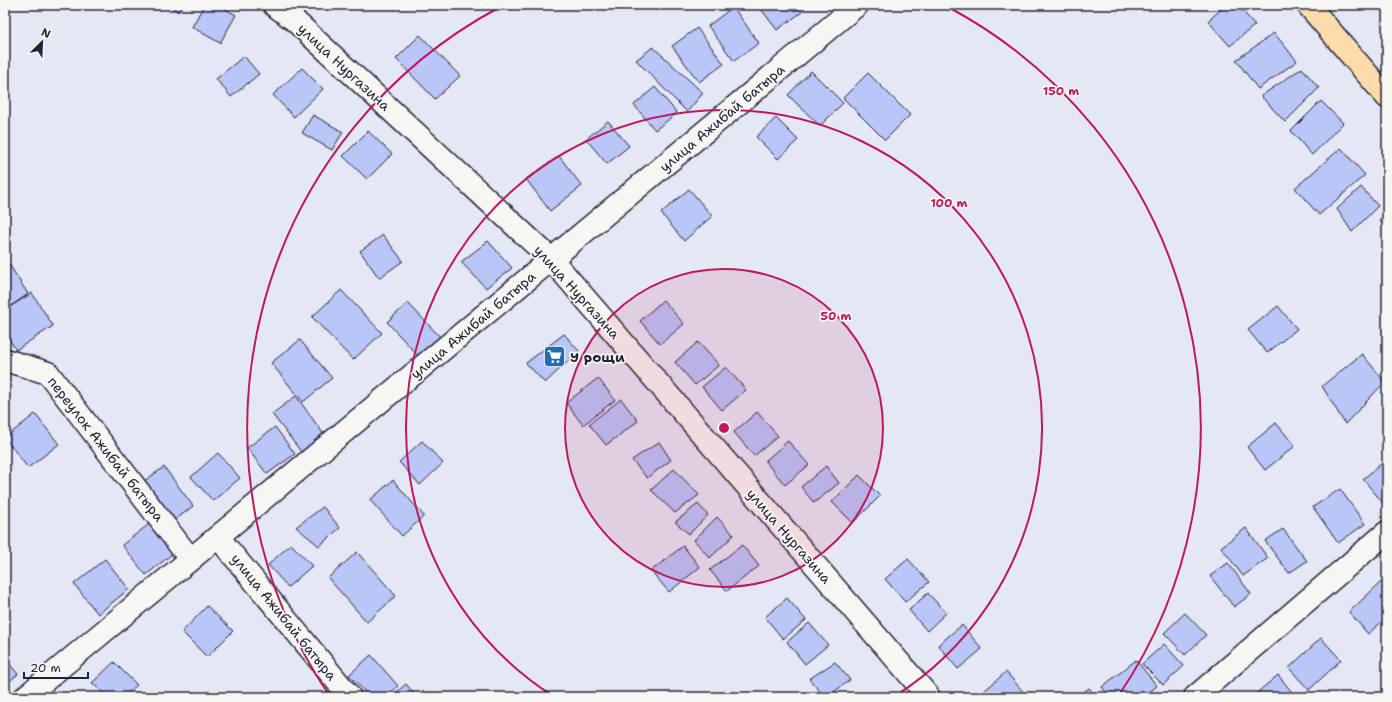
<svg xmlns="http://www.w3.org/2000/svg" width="1392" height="702" font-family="'Shantell Sans',sans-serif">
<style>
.building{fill:#bac6f7;stroke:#22223b}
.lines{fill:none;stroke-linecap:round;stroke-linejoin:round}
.minor-casing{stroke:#22223b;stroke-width:25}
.major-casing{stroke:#22223b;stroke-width:25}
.minor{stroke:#f6f6f2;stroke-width:22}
.major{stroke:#fddcac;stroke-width:22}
.ring{fill:none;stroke:#c2185b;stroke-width:2}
.labels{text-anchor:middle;stroke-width:3.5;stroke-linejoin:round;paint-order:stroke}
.street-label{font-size:14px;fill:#22223b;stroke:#f6f6f2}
.poi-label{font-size:14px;font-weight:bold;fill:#22223b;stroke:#f6f6f2;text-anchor:start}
.centre{fill:#c2185b;stroke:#f6f6f2;stroke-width:2}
.ring-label{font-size:12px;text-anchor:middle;font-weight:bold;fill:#c2185b;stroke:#f6f6f2;stroke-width:3.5;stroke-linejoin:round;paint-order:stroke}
</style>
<rect width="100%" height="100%" fill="#e4e8f4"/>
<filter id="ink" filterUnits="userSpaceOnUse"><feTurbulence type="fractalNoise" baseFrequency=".025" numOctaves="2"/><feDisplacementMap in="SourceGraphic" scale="8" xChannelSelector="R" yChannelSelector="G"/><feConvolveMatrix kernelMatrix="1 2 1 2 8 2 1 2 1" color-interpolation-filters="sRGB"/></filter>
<g filter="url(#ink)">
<g class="building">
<polygon points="169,5 184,5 178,12"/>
<polygon points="204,5 218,5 236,15 220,43 192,27"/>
<polygon points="758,5 796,5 802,12 777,30"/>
<polygon points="1226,5 1237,5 1255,25 1230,46 1208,21"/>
<polygon points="733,7 759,43 734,61 708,26"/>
<polygon points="697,28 724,64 699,82 672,46"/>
<polygon points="1274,33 1297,61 1258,89 1236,60"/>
<polygon points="420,35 460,76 435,99 396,59"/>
<polygon points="653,47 703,93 687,112 636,60"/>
<polygon points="244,56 259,74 231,97 216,79"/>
<polygon points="302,68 323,89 294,117 273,95"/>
<polygon points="1302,68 1319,88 1285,122 1261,96"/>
<polygon points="811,71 843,103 820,126 788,95"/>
<polygon points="868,73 910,115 885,140 843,98"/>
<polygon points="655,87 677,113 655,130 634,105"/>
<polygon points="1321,101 1343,123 1312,155 1291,131"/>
<polygon points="313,115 343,132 332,150 302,133"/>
<polygon points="776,118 798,140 778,159 756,137"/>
<polygon points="608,121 629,146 607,164 586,139"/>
<polygon points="368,131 392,154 367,179 343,156"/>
<polygon points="1341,148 1365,175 1319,215 1295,188"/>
<polygon points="559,156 582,186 550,211 526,179"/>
<polygon points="1361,187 1378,206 1352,232 1337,209"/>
<polygon points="689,189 712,216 684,241 661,213"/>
<polygon points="1387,212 1387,229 1379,220"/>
<polygon points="383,235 403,261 379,278 360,251"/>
<polygon points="488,241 512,268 486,288 461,262"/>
<polygon points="7,261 28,294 5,310 5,262"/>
<polygon points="341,290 382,333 353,360 312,317"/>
<polygon points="32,293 53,326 16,350 5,333 5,310"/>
<polygon points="663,300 684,324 660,344 640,321"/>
<polygon points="408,303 442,339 421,359 387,322"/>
<polygon points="1278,306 1297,329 1267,353 1248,330"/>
<polygon points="564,334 579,351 545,383 526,363"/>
<polygon points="300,340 332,378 303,402 271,363"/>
<polygon points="698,342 719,365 695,385 675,362"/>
<polygon points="1362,354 1385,382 1345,424 1322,386"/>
<polygon points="726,367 746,390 722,410 702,387"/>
<polygon points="598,378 615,400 583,425 566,403"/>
<polygon points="296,396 325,436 302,453 272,414"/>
<polygon points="621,399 638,421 606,445 589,424"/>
<polygon points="757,412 778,436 754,456 734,432"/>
<polygon points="35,414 59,444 28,468 5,438"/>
<polygon points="1276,423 1295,446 1265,470 1247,447"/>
<polygon points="275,427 295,454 267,474 247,448"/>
<polygon points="422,441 443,463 420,485 399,462"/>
<polygon points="788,441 809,465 785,485 765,461"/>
<polygon points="659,442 671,460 647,478 632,460"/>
<polygon points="218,453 240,478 213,501 191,477"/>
<polygon points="1387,459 1387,508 1363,479"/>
<polygon points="826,466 839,483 814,503 801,487"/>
<polygon points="164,467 193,506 170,524 140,484"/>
<polygon points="674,469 699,495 675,513 651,490"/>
<polygon points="859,475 880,496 853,523 832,502"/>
<polygon points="393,480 424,516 402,536 370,500"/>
<polygon points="1340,489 1365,524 1338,543 1313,507"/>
<polygon points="698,504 708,515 689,534 675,522"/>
<polygon points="323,507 340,528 319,546 296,527"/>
<polygon points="717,517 734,535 710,558 694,540"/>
<polygon points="153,521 177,550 146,575 122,545"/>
<polygon points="1246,528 1268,558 1243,576 1221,547"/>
<polygon points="1283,529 1307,561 1289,573 1265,541"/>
<polygon points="291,544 312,566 288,587 268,565"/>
<polygon points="742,545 759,566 727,591 710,570"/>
<polygon points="683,546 700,567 669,592 651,571"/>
<polygon points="357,552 396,596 367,622 328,578"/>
<polygon points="105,559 129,589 98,614 74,584"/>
<polygon points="908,559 929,582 905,602 885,579"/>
<polygon points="1228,563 1251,594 1234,607 1210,576"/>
<polygon points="1381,582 1387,589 1387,617 1368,634 1349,612"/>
<polygon points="928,593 946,613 927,631 909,610"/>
<polygon points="787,598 806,620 783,639 765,617"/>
<polygon points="207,606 233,631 207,657 182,632"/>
<polygon points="1185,613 1206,635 1185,655 1164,633"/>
<polygon points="809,623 828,645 805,664 787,642"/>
<polygon points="962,625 982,649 958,669 938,645"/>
<polygon points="1321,638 1341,660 1309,690 1289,668"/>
<polygon points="1164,644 1184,666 1163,685 1142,664"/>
<polygon points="371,655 398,686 386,697 370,697 349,675"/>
<polygon points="5,659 18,674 5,685"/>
<polygon points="1136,660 1157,686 1143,697 1110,697 1102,687"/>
<polygon points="114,662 137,685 123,697 108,697 92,683"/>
<polygon points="835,662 850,680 827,697 825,697 809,679"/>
<polygon points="1006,672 1027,696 987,697 983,692"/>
<polygon points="1278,675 1296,697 1252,697"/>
<polygon points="406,684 417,697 391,697"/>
<polygon points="1089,688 1096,697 1077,697"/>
</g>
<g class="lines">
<defs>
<g id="minor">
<polyline points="274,5 294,20 552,260 929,697"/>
<polyline points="5,360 48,373 191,560"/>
<polyline points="218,537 350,697"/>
<polyline points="25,697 857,5"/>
<polyline points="1195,697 1387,532"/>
</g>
<polyline id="major" points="1308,5 1387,97"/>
</defs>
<use href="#minor" class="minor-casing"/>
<use href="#major" class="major-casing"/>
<use href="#minor" class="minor"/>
<use href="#major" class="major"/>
</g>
</g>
<circle cx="724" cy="428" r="159" fill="#c2185b" fill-opacity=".12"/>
<g class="ring">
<circle cx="724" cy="428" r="159"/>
<path d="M553 696A318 318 0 1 1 895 696"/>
<path d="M329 695A477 477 0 0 1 500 7M948 7A477 477 0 0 1 1119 695"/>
</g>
<defs>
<symbol id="supermarket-square" viewBox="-11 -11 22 22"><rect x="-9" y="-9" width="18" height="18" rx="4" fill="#1f6fb2" stroke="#f6f6f2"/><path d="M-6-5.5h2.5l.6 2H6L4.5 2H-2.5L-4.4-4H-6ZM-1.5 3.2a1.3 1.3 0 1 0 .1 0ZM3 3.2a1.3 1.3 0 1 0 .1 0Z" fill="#fff"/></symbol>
</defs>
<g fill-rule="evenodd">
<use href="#supermarket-square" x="542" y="344" width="25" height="25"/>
</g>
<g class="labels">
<g class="street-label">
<text transform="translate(344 67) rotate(43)" y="5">улица Нургазина</text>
<text transform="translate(722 118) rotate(-40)" y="5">улица Ажибай батыра</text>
<text transform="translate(577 292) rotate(48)" y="5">улица Нургазина</text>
<text transform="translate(473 325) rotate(-40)" y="5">улица Ажибай батыра</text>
<text transform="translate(106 449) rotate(52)" y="5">переулок Ажибай батыра</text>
<text transform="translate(789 536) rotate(49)" y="5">улица Нургазина</text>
<text transform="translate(284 617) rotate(51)" y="5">улица Ажибай батыра</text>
</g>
<g class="poi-label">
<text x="570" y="362">У рощи</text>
</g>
</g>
<circle cx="724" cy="428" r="6" class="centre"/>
<g class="ring-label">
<text x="1061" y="95">150 m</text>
<text x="949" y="207">100 m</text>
<text x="836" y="320">50 m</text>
</g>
<rect width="1392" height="702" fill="none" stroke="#f6f6f2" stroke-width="20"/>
<rect x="10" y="10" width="1372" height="682" fill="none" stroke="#22223b" stroke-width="1.5" filter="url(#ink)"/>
<g transform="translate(42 42) rotate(24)" stroke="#f6f6f2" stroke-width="3" paint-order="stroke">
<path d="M0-3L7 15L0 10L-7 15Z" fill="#22223b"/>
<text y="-6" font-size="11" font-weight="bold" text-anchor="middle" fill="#22223b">N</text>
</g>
<path d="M24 672v6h64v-6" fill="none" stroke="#22223b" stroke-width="2"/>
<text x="30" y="672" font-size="12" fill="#22223b" stroke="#f6f6f2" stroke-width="3" paint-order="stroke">20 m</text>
</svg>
